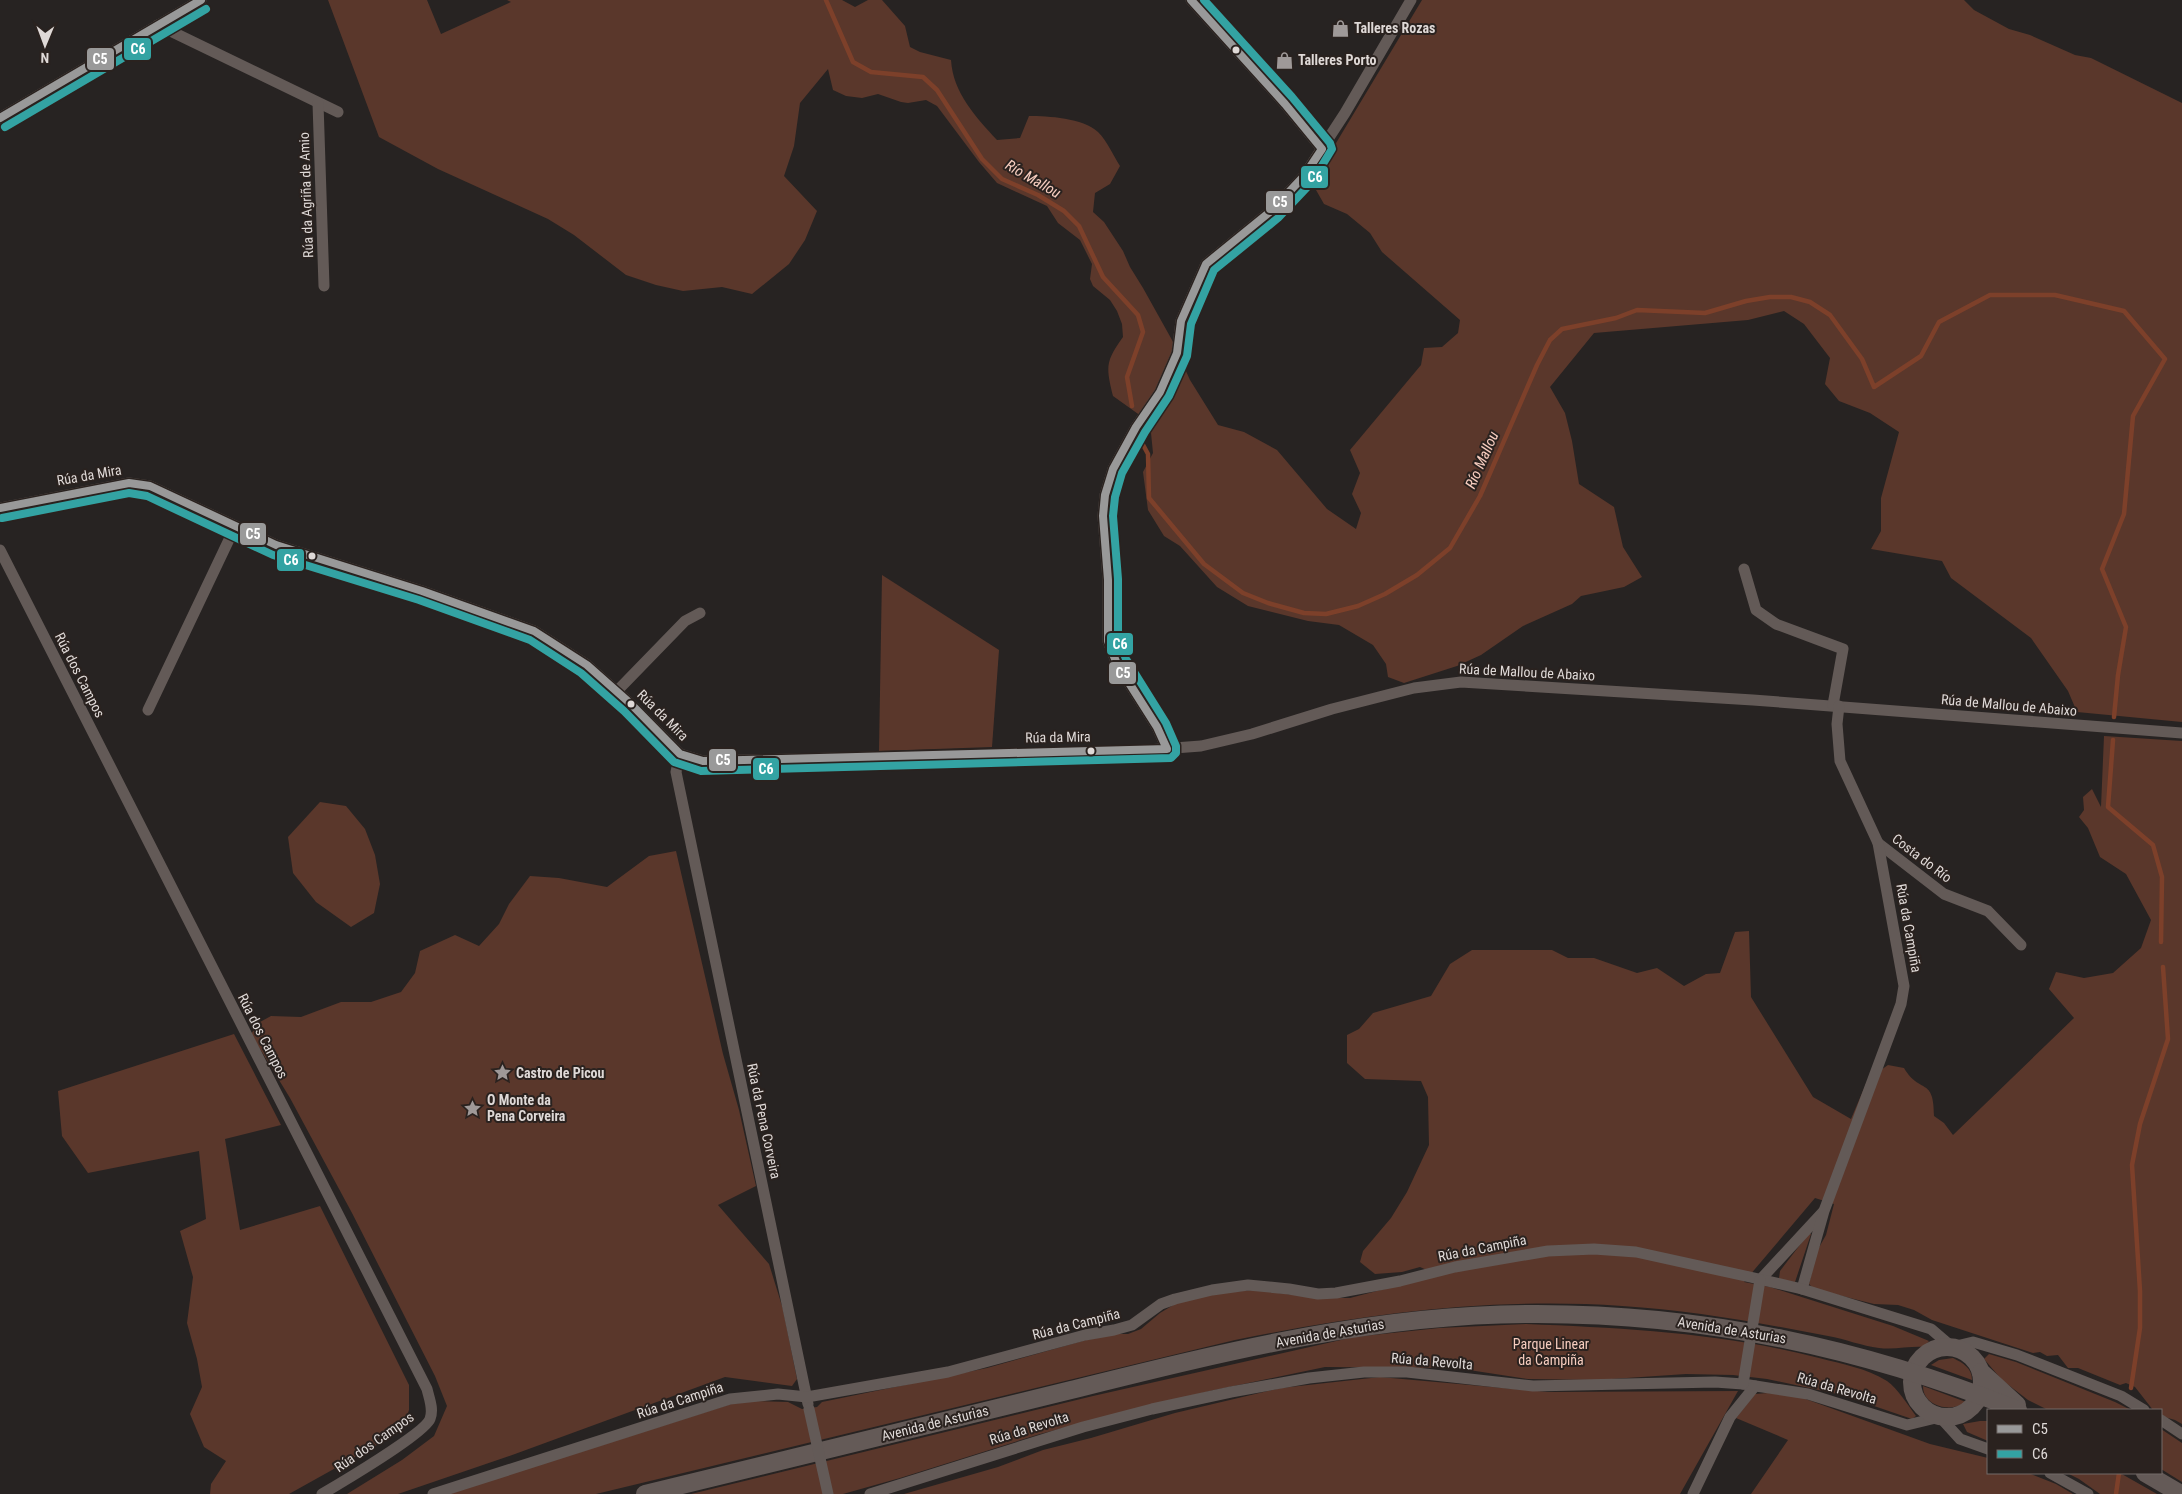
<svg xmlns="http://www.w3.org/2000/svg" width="2182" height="1494" font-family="'Roboto Condensed',sans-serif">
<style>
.green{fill:#5a372b}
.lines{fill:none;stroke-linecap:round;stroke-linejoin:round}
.stream{stroke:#7d402a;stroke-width:4.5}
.minor{stroke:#635a57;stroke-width:11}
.primary{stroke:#645a57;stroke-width:18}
.minor-bridge{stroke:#635a57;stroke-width:11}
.bus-1-casing{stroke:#2a221f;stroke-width:11}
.bus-2-casing{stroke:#2a221f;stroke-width:11}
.bus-1{stroke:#999;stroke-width:8}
.bus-2{stroke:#33a3a3;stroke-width:8}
.bus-dot{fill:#dfd9d7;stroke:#2a221f;stroke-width:2}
.labels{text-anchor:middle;stroke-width:4;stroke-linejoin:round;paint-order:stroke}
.poi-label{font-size:14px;font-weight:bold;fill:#dfd9d7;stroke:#2a221f;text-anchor:start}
.street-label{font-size:14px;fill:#dfd9d7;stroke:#2a221f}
.park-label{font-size:14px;fill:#f7cdbf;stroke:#2a221f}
.water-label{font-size:15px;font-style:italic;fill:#f8cec0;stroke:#2a221f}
.line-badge{stroke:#2a221f;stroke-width:2}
.badge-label{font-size:14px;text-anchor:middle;font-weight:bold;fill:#fff}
</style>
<rect width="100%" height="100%" fill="#272322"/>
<g class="green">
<path d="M 328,0 L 427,0 L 441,34 L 511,2 L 507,0 L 842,0 L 855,7 L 868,0 L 882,0 L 905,26 L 910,47 L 920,52 L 951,60 C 953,93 976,117 997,140 L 1020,138 L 1029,116 C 1048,116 1083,118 1098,132 C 1107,141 1113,155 1120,166 L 1110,184 L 1095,193 L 1093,212 L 1104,222 L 1123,251 L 1130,267 L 1143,288 L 1172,340 L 1190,380 L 1218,425 L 1244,432 L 1277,450 L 1327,509 L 1356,529 L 1361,513 L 1352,494 L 1360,473 L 1350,450 L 1421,365 L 1424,348 L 1442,347 L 1458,333 L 1460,320 L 1382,252 L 1370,233 L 1347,214 L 1324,204 L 1312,183 L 1422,0 L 1964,0 L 1974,10 L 2009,29 L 2030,35 L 2075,55 L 2091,58 L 2182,103 L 2182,722 L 2077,712 L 2068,691 L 2031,638 L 1951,578 L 1942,561 L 1871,549 L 1881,531 L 1881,498 L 1899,432 L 1870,413 L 1839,401 L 1825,384 L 1830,358 L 1804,324 L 1784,311 L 1748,320 L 1594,333 L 1550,387 L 1565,413 L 1572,441 L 1579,484 L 1614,507 L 1623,547 L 1642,577 L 1624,587 L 1581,596 L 1572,604 L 1523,626 L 1481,655 L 1457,666 L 1404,683 L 1388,677 L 1386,664 L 1373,645 L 1339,625 L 1308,621 L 1248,606 L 1217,587 L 1180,546 L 1164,536 L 1148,510 L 1143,472 L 1153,453 L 1151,433 L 1148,421 L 1113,396 C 1106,367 1105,362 1123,337 L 1122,324 L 1117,311 L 1110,300 L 1093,286 L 1090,279 L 1092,264 L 1080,240 L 1058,223 L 1047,206 L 997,183 L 979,162 L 937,106 L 926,100 L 908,103 L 901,102 L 878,94 L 862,98 L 846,96 L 833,90 L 828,69 L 800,103 L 794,146 L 784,176 L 817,211 L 805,240 L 789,264 L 752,294 L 722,287 L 683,291 L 656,285 L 626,275 L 574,235 L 548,219 L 438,169 L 379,137 Z"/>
<polygon points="882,575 999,650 992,747 879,751"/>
<path d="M 2104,736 L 2182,741 L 2182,1424 L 2175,1420 L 2161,1416 L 2161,1410 L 2153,1410 L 2135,1387 L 2126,1383 L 2120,1385 L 2078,1368 L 2068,1368 L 2058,1355 L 2047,1356 L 2040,1352 L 2033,1353 L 1932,1320 L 1914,1310 L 1898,1305 L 1874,1304 L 1814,1289 L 1809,1284 L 1817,1251 L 1826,1235 L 1834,1204 L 1815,1198 L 1744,1282 L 1770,1287 L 1893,1326 L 1929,1341 L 1924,1347 C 1910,1346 1894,1350 1879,1348 C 1862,1346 1845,1339 1828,1336 C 1760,1323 1691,1310 1622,1306 C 1490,1297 1364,1314 1235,1340 L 596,1494 L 447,1494 L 731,1404 L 756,1401 L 788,1402 L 802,1409 L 817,1407 L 822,1402 L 987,1368 L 1086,1340 L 1116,1334 L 1128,1334 L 1141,1329 L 1160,1313 L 1175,1304 L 1208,1294 L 1253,1290 L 1320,1298 L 1350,1298 L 1438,1275 L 1420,1267 L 1402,1272 L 1375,1274 L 1360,1262 L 1363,1251 L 1391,1218 L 1407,1192 L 1429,1145 L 1428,1097 L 1421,1081 L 1365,1079 L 1347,1063 L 1347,1035 L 1359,1029 L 1373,1013 L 1431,996 L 1450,964 L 1472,950 L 1552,950 L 1568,958 L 1594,958 L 1637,973 L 1657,968 L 1684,986 L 1706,974 L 1720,973 L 1735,932 L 1749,931 L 1751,997 L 1813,1097 L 1851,1119 L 1868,1079 L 1888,1065 L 1904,1068 C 1920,1095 1934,1076 1934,1116 L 1944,1123 L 1953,1135 L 2074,1018 L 2049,989 L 2056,972 L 2084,978 L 2113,973 L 2141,948 L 2151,920 L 2126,874 L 2100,857 L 2088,828 L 2079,817 L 2084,810 L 2083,797 L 2092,789 L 2101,807 Z"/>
<polygon points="320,802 346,806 365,829 375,855 380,884 374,913 351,927 316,902 293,873 288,837"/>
<polygon points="676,851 723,1054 739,1110 756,1186 718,1205 769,1264 783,1309 797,1379 792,1386 725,1377 515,1454 398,1494 347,1494 402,1460 434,1436 447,1406 435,1376 352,1213 290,1098 251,1034 260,1022 271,1016 301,1017 341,1002 371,1002 401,992 415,973 420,951 455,935 479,946 499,924 509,904 530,876 559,878 607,887 649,856"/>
<polygon points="234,1034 281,1125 225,1139 240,1230 320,1206 409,1385 409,1410 402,1431 289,1494 210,1494 211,1484 226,1461 204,1447 190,1414 202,1387 197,1359 187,1323 193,1277 180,1231 206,1219 199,1151 88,1173 62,1136 58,1091"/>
<polygon points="1809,1233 1811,1234 1795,1282 1782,1281 1779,1278 1780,1271"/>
<path d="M 1526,1324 C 1624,1328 1723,1333 1819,1358 C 1842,1364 1866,1368 1887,1381 C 1898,1389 1908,1405 1916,1416 L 1912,1419 L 1842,1395 L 1767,1379 L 1733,1375 L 1686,1374 L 1597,1380 L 1528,1379 L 1456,1368 L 1325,1367 L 1210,1391 L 1040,1434 L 900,1478 L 843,1494 L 691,1494 L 1093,1396 L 1354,1337 L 1439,1328 Z"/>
<polygon points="1989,1354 2016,1362 2115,1402 2131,1410 2048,1410 2028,1400 2002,1380 1984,1359"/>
<path d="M 1953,1358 C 1963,1363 1972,1368 1972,1380 L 1931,1365 L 1939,1360 Z"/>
<polygon points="1380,1377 1548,1392 1738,1391 1680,1494 904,1494 998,1467 1043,1450 1091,1438 1175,1413 1281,1388"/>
<path d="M 1923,1386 L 1966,1402 C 1952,1413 1923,1407 1923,1386 Z"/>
<polygon points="1768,1393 1800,1397 1930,1444 1988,1458 1988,1473 2028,1473 2056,1484 2073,1494 1751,1494 1788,1440 1736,1418 1755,1394"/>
<polygon points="1980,1421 1988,1421 1988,1441 1967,1432 1963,1424"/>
<polygon points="2161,1429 2182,1443 2182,1482 2161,1469"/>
<polygon points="2067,1473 2120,1473 2157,1494 2100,1494 2079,1479"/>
</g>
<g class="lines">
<g class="stream">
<polyline points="826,0 853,62 871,72 923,77 937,90 982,159 1002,179 1038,195 1064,211 1079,226 1103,277 1138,315 1143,332 1127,377 1132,406"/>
<polyline points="1141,441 1148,454 1149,498 1204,564 1243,593 1268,603 1304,613 1326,614 1358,606 1385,594 1417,575 1450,548 1480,496 1537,365 1550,340 1562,329 1616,318 1637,310 1705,313 1746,301 1770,297 1791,297 1810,302 1830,315 1862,359 1874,387 1921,356 1939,322 1990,295 2055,295 2124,311 2165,359 2133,416 2124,514 2102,569 2126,627 2118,675 2114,717"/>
<polyline points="2113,740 2108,807 2153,845 2162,877 2161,942"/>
<polyline points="2131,1388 2140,1328 2140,1291 2132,1165 2140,1124 2168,1039 2163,967"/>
<polyline points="2116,1494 2119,1473"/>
</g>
<g class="minor">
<polyline points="1191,0 1285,104 1322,149"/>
<polyline points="158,25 338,112"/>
<polyline points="318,103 324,286"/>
<polyline points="0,118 201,0"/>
<polyline points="0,508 129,483 150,486 276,545 422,591 534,631 587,665 631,704 680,754 703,761 1134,751 1201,746 1252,734 1332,709 1414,688 1461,682 1753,700 2182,733"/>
<path d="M 0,550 L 427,1389 C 429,1398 434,1409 430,1419 C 425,1433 339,1484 322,1494"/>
<polyline points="1744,569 1756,610 1776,624 1843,649 1833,705"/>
<polyline points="617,691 685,621 700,613"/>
<polyline points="148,710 235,527"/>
<polyline points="1167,749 1157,727 1117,664 1108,641 1108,580 1103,516 1105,495 1113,469 1136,427 1160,392 1177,353 1181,321 1206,264 1271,211 1304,176 1345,113 1411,0"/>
<polyline points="680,754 676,772 808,1404"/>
<polyline points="1878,843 1944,894 1988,911 2021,945"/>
<polyline points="1760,1280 1823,1212"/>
<polyline points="1802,1289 1824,1211 1901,1004 1904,986 1878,843 1840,761 1837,724 1839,706"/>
<polyline points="2161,1420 2182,1434"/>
<polyline points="2050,1473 2088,1494"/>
<polyline points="433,1494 730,1399 778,1394 807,1397 948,1372 1085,1335 1114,1330 1132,1325 1161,1304 1175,1299 1212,1290 1248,1285 1289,1289 1318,1294 1336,1293 1400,1281 1455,1267 1548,1251 1594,1249 1636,1252 1750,1277 1802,1289 1931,1329 1952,1347 1973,1342 2017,1355 2121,1396 2144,1410"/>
<polyline points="870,1494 1083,1427 1152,1409 1231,1392 1309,1378 1364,1372 1407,1372 1533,1386 1715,1382 1743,1384 1808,1394 1907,1425 1940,1417 1960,1439 1988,1449"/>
<polyline points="1693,1494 1730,1417 1755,1386"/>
</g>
<g class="primary">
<circle cx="1947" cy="1382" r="35"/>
<polyline points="1981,1372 2017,1405"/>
<polyline points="2145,1473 2181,1494"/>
<path d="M 645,1494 C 787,1459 929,1425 1071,1390 C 1224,1352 1378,1313 1537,1314 C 1705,1314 1862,1348 2018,1410"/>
</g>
<g class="minor-bridge">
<polyline points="1743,1384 1760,1280"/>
<polyline points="809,1409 828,1494"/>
</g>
<defs>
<g id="bus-1">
<polyline points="0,118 201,0"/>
<polyline points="0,508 129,483 150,486 276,545 422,591 534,631 587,665 631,704 680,754 703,761 1167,749 1157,727 1117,664 1108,641 1108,580 1103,516 1105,495 1113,469 1136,427 1160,392 1177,353 1181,321 1206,264 1271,211 1304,176 1322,149 1285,104 1191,0"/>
</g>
<g id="bus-2">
<polyline points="5,127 206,9"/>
<polyline points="2,518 129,493 147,496 273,555 419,600 530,640 581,673 624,711 674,762 701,771 1171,758 1176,753 1176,746 1166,723 1126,659 1118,639 1118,579 1113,516 1115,497 1122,473 1145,432 1169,396 1187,356 1191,324 1214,270 1278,218 1312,182 1332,149 1330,143 1292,97 1204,0"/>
</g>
</defs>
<use href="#bus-1" class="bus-1-casing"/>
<use href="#bus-2" class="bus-2-casing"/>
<use href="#bus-1" class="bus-1"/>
<use href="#bus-2" class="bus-2"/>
</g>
<defs>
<symbol id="shop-bare" viewBox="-9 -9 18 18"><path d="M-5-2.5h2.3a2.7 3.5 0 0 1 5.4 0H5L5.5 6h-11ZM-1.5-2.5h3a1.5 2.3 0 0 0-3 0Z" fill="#9f9998" stroke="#2a221f" stroke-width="2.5" paint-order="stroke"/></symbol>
<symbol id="sight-bare" viewBox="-9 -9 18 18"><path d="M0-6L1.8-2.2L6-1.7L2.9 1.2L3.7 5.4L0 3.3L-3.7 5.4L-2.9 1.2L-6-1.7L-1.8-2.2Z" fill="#9f9998" stroke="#2a221f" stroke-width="2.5" paint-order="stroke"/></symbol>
</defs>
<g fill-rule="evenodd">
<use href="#shop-bare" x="1328" y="16" width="25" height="25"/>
<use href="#shop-bare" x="1272" y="48" width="25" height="25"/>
<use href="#sight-bare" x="490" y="1060" width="25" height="25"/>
<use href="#sight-bare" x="460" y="1096" width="25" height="25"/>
</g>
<g class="bus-dot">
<circle cx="1236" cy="50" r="4.5"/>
<circle cx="312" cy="556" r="4.5"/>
<circle cx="631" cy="704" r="4.5"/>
<circle cx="1091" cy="751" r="4.5"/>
</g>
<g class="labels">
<g class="poi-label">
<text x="1354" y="33">Talleres Rozas</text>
<text x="1298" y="65">Talleres Porto</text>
<text x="516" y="1078">Castro de Picou</text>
<text x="487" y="1105">O Monte da<tspan x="487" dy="16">Pena Corveira</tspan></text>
</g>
<g class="street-label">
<text transform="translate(306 195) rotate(-92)" y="5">Rúa da Agriña de Amio</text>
<text transform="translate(89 475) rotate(-10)" y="5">Rúa da Mira</text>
<text transform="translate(1527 672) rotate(3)" y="5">Rúa de Mallou de Abaixo</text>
<text transform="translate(80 675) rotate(63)" y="5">Rúa dos Campos</text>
<text transform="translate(2009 705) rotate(5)" y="5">Rúa de Mallou de Abaixo</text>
<text transform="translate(663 715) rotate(45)" y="5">Rúa da Mira</text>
<text transform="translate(1058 737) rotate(-1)" y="5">Rúa da Mira</text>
<text transform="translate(1922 858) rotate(37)" y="5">Costa do Río</text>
<text transform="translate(1909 928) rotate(80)" y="5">Rúa da Campiña</text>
<text transform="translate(263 1036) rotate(63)" y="5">Rúa dos Campos</text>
<text transform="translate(764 1121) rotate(78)" y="5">Rúa da Pena Corveira</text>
<text transform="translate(1482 1248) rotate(-11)" y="5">Rúa da Campiña</text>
<text transform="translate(1076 1324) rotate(-14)" y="5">Rúa da Campiña</text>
<text transform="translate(1732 1330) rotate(9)" y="5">Avenida de Asturias</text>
<text transform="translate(1330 1333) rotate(-10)" y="5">Avenida de Asturias</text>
<text transform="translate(1432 1361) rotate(5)" y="5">Rúa da Revolta</text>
<text transform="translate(1837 1388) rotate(16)" y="5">Rúa da Revolta</text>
<text transform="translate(680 1400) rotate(-18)" y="5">Rúa da Campiña</text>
<text transform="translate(935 1423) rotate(-14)" y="5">Avenida de Asturias</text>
<text transform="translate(1029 1428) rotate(-17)" y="5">Rúa da Revolta</text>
<text transform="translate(374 1442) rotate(-35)" y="5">Rúa dos Campos</text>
</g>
<g class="park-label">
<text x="1551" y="1349">Parque Linear<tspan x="1551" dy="16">da Campiña</tspan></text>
</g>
<g class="water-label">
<text transform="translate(1033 179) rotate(30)" y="5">Río Mallou</text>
<text transform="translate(1482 460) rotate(-66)" y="5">Río Mallou</text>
</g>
</g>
<g class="line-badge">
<rect x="123" y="37" width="29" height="24" rx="5" fill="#33a3a3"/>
<rect x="86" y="47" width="29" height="24" rx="5" fill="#999"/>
<rect x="1300" y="165" width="29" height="24" rx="5" fill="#33a3a3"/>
<rect x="1265" y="190" width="29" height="24" rx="5" fill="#999"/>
<rect x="239" y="522" width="28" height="24" rx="5" fill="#999"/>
<rect x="276" y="548" width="29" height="24" rx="5" fill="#33a3a3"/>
<rect x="1106" y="632" width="28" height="24" rx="5" fill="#33a3a3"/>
<rect x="1108" y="661" width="29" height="24" rx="5" fill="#999"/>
<rect x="708" y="748" width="29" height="24" rx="5" fill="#999"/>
<rect x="752" y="757" width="28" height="24" rx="5" fill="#33a3a3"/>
</g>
<g class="badge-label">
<text x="138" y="54">C6</text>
<text x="100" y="64">C5</text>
<text x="1315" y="182">C6</text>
<text x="1280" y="207">C5</text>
<text x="253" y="539">C5</text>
<text x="291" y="565">C6</text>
<text x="1120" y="649">C6</text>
<text x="1123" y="678">C5</text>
<text x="723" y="765">C5</text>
<text x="766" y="774">C6</text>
</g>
<rect x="1987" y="1409" width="175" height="65" fill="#2a221f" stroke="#726b69"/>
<rect x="1997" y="1425" width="25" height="8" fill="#999999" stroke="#726b69"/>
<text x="2032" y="1434" font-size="15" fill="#dfd9d7">C5</text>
<rect x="1997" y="1450" width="25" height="8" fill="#33a3a3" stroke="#726b69"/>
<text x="2032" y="1459" font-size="15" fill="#dfd9d7">C6</text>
<g transform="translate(45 45) rotate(181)" stroke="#2a221f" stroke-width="4" paint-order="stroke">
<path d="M0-4L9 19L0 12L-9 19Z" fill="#dfd9d7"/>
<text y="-8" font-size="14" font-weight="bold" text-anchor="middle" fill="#dfd9d7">N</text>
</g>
</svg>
